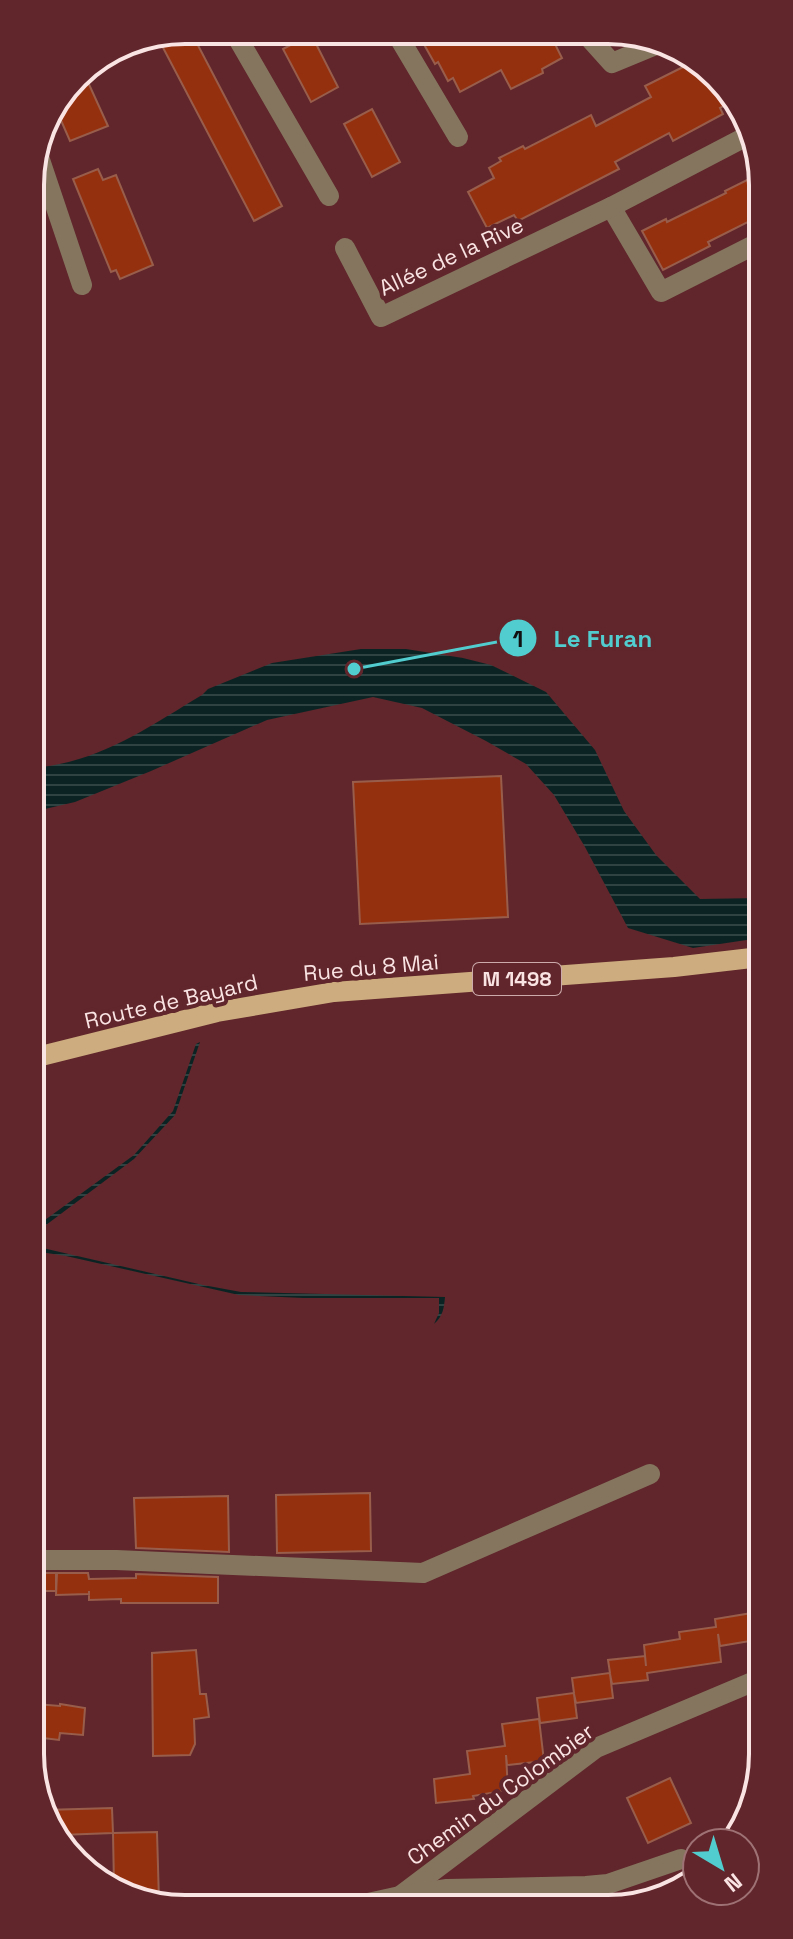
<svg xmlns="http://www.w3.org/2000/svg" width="793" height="1939" font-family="'Space Grotesk',sans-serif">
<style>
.water{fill:url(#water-rules)}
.building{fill:#95300e;stroke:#995d4b;stroke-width:2}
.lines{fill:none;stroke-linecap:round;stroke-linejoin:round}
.minor{stroke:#85755f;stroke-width:20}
.major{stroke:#cdad7f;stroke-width:20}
.labels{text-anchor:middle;stroke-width:8;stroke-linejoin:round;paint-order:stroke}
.shield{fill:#60262b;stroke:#ccaaac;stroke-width:2}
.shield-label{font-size:20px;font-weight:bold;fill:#fae3e3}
.street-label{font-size:22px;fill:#fae3e3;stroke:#60262b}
.rim{fill:none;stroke:#fae3e3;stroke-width:4}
.leader{fill:none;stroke:#52cdcf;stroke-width:3}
.callout-dot{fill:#52cdcf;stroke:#60262b;stroke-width:3}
.mark-label{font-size:24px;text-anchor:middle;font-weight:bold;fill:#111}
.callout-label{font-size:24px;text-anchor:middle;font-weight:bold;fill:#52cdcf;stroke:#60262b;stroke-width:8;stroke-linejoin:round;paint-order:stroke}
</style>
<defs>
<pattern id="water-rules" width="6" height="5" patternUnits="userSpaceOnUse" patternTransform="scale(2)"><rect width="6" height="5" fill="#0c2323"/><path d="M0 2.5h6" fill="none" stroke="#304343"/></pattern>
</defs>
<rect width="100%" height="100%" fill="#60262b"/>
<g class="water">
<path d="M 361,649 L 406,649 L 463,658 L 491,665 L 546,692 L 595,750 L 624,811 L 656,855 L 700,899 L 760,898 L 760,938 L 693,948 L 628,928 L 585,847 L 554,795 L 526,764 L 486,741 L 422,708 L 373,697 L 267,720 L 151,771 L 75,802 L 32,812 L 32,768 C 98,763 147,728 202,695 L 208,689 L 272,663 Z"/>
<polygon points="200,1042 175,1115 134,1159 34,1234 34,1228 134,1155 173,1111 196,1044"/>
<path d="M 34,1246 L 203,1285 L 241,1292 L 445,1297 C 444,1308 443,1316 434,1324 L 439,1313 L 439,1298 L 303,1298 L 239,1295 L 66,1256 L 34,1251 Z"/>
</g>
<g class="building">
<polygon points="185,30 190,30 282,206 254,221 159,40"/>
<polygon points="417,32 549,32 562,58 542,69 543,73 511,89 501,70 460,92 453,78 448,81 438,62 435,64"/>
<polygon points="311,34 338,87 311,102 283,49"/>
<polygon points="693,62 717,75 729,95 729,103 720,108 723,114 673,141 669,133 615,162 619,169 518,221 514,215 487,228 468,192 494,178 489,168 501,161 499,158 523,146 525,149 591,115 596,126 651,97 645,86"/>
<polygon points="82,69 108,126 70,141 56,109 56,104"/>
<polygon points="372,109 400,162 372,177 344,124"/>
<polygon points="98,169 103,180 116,175 153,265 120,279 116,270 111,272 73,179"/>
<polygon points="749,179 758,194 758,217 708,242 710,246 663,270 642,231 666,219 667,222 726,193 725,191"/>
<polygon points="501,776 508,917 360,924 353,782"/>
<polygon points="370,1493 371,1551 277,1553 276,1495"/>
<polygon points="228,1496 229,1552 136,1548 134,1498"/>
<rect x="35" y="1573" width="21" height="18"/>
<polygon points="57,1573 88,1573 89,1579 136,1578 136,1574 218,1577 218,1603 121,1603 121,1599 89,1600 89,1591 89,1594 56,1595"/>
<polygon points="752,1613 756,1640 720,1646 718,1634 721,1662 647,1673 648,1680 612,1684 610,1674 613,1698 576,1703 574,1694 577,1718 540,1723 537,1698 574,1693 572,1678 610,1673 608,1660 645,1656 646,1666 644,1645 680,1639 679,1632 716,1627 715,1619"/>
<polygon points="196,1650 200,1694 206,1694 209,1717 194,1719 195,1744 190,1755 153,1756 152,1653"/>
<polygon points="35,1704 60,1706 60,1704 85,1708 83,1735 60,1733 59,1740 35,1737"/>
<polygon points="539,1719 544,1761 507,1765 506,1755 508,1790 473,1796 474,1799 436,1803 434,1779 470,1774 467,1751 505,1746 502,1724"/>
<polygon points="670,1778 691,1823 648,1843 627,1798"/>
<polygon points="112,1808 113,1833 60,1835 45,1810"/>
<polygon points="157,1832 159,1901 146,1901 114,1886 113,1833"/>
</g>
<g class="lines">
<g class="minor">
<polyline points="233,30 329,196"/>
<polyline points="395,31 458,137"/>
<polyline points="585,33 612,63 658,44"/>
<polyline points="751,134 611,207 661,292 758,243"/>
<polyline points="37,151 82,285"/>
<polyline points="345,248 381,317 611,207"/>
<polyline points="34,1560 116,1560 423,1573 650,1474"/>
<polyline points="400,1896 596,1748 762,1678"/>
<polyline points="359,1905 400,1896 447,1889 586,1886 608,1884 681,1859"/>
</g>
<polyline class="major" points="33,1058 217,1012 334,992 674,967 760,957"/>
</g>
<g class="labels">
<rect class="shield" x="473" y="963" width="88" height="32" rx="6"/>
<g class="shield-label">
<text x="517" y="986">M 1498</text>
</g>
<g class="street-label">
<text transform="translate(451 256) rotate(-25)" y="8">Allée de la Rive</text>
<text transform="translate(371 967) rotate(-5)" y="8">Rue du 8 Mai</text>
<text transform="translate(171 1001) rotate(-13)" y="8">Route de Bayard</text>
<text transform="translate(500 1794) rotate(-36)" y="8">Chemin du Colombier</text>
</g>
</g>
<path d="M0 0H793V1939H0ZM185 44H608A141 141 0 0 1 749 185V1754A141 141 0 0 1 608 1895H185A141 141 0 0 1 44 1754V185A141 141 0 0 1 185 44Z" fill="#60262b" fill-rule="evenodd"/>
<path class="rim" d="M185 44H608A141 141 0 0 1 749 185V1754A141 141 0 0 1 608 1895H185A141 141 0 0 1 44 1754V185A141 141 0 0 1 185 44Z"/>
<path class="leader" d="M354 669L518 638"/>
<g class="callout-dot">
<circle cx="354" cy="669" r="8"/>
<circle cx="518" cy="638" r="20"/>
</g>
<g class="mark-label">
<text x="518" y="647">1</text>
</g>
<g class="callout-label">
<text x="603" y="647">Le Furan</text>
</g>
<g transform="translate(721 1867) rotate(142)"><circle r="38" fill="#60262b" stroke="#9e7275" stroke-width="2"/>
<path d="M0-6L14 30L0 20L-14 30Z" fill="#52cdcf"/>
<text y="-12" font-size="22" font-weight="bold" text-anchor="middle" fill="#fae3e3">N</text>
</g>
</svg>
